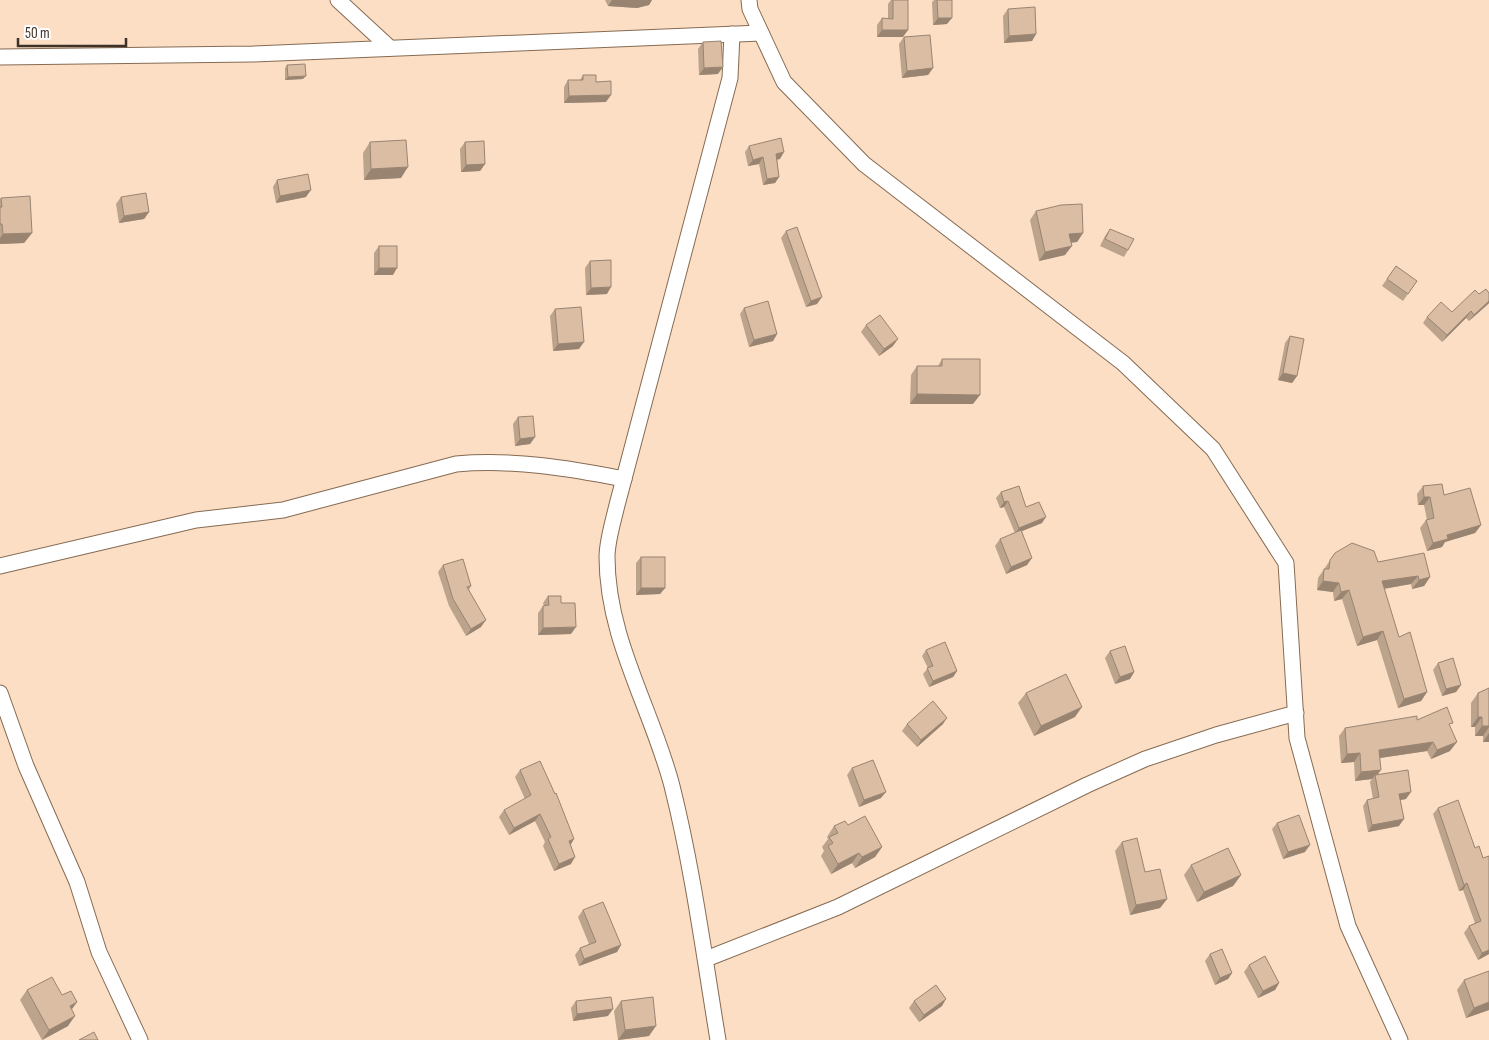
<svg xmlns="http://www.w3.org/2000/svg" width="1489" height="1040" font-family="'Sofia Sans Condensed',sans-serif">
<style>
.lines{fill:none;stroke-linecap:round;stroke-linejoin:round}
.street-casing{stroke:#856b53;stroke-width:17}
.street{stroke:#fff;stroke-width:15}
.wall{fill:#bba38c}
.shaded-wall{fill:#998472}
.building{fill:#dabda3;stroke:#998472}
</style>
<rect width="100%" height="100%" fill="#fcdec4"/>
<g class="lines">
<defs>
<g id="street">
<polyline points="338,0 390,48"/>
<polyline points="749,0 750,9 784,82 864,164 1123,363 1213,449 1286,563 1297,738 1348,926 1400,1040"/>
<polyline points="0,57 253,54 761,33"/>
<path d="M 0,566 L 196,520 L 283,510 L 456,464 C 513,459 568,468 624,479"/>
<polyline points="0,693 26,766 77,882 99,952 140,1040"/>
<polyline points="706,959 838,907 1087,785 1145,759 1216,735 1296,713"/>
<path d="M 718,1040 C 704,955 693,870 672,786 C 652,709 607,639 607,557 C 607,541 613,522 617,505 L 730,78 L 732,34"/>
</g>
</defs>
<use href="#street" class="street-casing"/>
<use href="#street" class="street"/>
</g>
<g class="wall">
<polygon points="605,0 652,0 649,5 637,8 608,6"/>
<polygon points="891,0 908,0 903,37 877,37 877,25 882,18 888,18 888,4"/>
<polygon points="934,0 952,0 947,24 933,25 932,2"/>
<polygon points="1008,9 1036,34 1032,41 1004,43 1003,16"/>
<polygon points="904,37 933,68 928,75 902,78 899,44"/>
<polygon points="703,42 718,74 699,75 698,49"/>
<polygon points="287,65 303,79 285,80 285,68"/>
<polygon points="583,75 596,82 606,102 564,103 564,87 568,80 580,80"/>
<polygon points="370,142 401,178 364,180 363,153"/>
<polygon points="465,142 485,164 480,171 461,172 460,149"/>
<polygon points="749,146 780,159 777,159 779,177 775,183 763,185 759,164 748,166 745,152"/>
<polygon points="277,180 306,197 276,203 273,187"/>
<polygon points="121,197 149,212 144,219 119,223 116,204"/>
<polygon points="1,198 32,233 24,243 0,244 0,199"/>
<polygon points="1036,211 1083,233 1077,242 1071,243 1065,255 1039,261 1030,220"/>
<polygon points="1110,229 1128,250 1124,257 1100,246 1105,236"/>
<polygon points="786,231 817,304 806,307 781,238"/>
<polygon points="379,246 393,275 374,275 374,253"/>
<polygon points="590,261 607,294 586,295 585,268"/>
<polygon points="1396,266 1417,281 1403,301 1382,286"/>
<polygon points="1489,293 1489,303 1487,305 1469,321 1466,318 1442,342 1423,323 1427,317 1452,312 1479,294"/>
<polygon points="744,308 777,334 773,341 749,347 740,314"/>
<polygon points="555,309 579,349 553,351 550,316"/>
<polygon points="866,325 893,346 879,356 861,332"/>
<polygon points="1290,336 1297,376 1292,383 1278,380 1285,343"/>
<polygon points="942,359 973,404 910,404 911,375 917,366 938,366"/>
<polygon points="518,417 535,437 530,444 515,446 513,424"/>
<polygon points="1423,486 1444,495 1481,525 1475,533 1445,542 1442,547 1427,551 1420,528 1426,520 1427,520 1424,505 1418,505 1417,494"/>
<polygon points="1001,492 1026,507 1042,523 1022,531 1027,565 1006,574 995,546 1000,539 1015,533 1004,507 1000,508 996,498"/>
<polygon points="1335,553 1378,562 1430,577 1424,586 1412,589 1411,584 1384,589 1399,637 1427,692 1421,701 1398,708 1377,640 1357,646 1342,599 1334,601 1333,592 1317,590 1318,578"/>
<polygon points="641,557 665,588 660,594 636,595 636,563"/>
<polygon points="443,565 471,586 469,590 481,627 466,636 449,606 438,572"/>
<polygon points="548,596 571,634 538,635 538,613 543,606 544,606 543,603"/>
<polygon points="926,650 957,671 953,677 929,687 923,674 928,668 922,656"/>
<polygon points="1110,651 1134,672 1130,679 1115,684 1105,658"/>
<polygon points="1438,663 1461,685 1456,692 1442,696 1433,670"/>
<polygon points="1489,688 1489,742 1483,742 1483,736 1475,736 1475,727 1471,727 1471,703 1478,693"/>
<polygon points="1026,693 1075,717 1034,736 1018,703"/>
<polygon points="1417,720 1450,727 1450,751 1431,759 1427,751 1380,758 1378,775 1406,799 1400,800 1399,826 1368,832 1363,806 1367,800 1373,799 1370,782 1372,779 1355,781 1354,762 1341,763 1339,736 1345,728"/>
<polygon points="907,724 943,724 917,747 902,731"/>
<polygon points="852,768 881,798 859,807 847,775"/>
<polygon points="520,770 570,845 571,864 554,871 543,846 545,842 535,821 509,835 499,817 504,810 525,799 515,777"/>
<polygon points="1438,808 1475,848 1483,858 1489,856 1489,954 1478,960 1464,933 1469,926 1475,923 1463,890 1459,891 1433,814"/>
<polygon points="1277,823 1305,852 1283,859 1272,829"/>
<polygon points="848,825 882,847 875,857 855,868 852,863 831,874 821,856 824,851 822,847 828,839 827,837 834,826"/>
<polygon points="1122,842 1167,899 1160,908 1130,915 1115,851"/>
<polygon points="1191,865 1241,875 1233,886 1197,902 1184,875"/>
<polygon points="583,910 621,945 617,952 579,966 575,955 580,948 589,944 578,917"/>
<polygon points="1210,954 1232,973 1228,979 1215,985 1205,961"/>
<polygon points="1249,965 1279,983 1275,990 1258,998 1244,972"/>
<polygon points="1464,980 1489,1010 1466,1018 1457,990"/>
<polygon points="27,990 62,995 77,1002 72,1009 68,1026 42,1040 20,1000"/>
<polygon points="576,1001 608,1016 573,1021 571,1008"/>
<polygon points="621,1001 649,1036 618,1040 614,1011"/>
<polygon points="914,1001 942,1006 919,1022 909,1008"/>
</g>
<g class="shaded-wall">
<polygon points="612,0 652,0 649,5 637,8 608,6"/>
<polygon points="938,18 952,18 947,24 933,25"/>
<polygon points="882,30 908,30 903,37 877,37"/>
<polygon points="1036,34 1032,41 1004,43 1009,36"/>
<polygon points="723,67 718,74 699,75 704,68"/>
<polygon points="933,68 928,75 902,78 907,71"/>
<polygon points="306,76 303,79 285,80 288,77"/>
<polygon points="611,95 606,102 564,103 569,96"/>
<polygon points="784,152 780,159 772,161 776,154"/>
<polygon points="763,157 759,164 748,166 753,160"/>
<polygon points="485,164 480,171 461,172 466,165"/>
<polygon points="408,167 401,178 364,180 371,169"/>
<polygon points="779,177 775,183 763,185 767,179"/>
<polygon points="311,190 306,197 276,203 280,196"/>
<polygon points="149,212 144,219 119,223 124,216"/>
<polygon points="32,233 24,243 0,244 0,238 3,234"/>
<polygon points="1083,233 1077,242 1062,243 1069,234"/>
<polygon points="1072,246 1065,255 1039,261 1045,252"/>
<polygon points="379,268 397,268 393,275 374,275"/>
<polygon points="611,287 607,294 586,295 591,288"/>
<polygon points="822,297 817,304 806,307 811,301"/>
<polygon points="1489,301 1489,303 1487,305 1469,321 1474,315"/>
<polygon points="1471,311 1466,318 1442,342 1447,335"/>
<polygon points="777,334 773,341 749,347 754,340"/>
<polygon points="898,339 893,346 879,356 884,349"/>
<polygon points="584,342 579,349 553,351 558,344"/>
<polygon points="1283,373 1297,376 1292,383 1278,380"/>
<polygon points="917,394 980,395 973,404 910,404"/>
<polygon points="535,437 530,444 515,446 520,439"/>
<polygon points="1424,497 1430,497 1424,505 1418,505"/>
<polygon points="1008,501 1004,507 1000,508 1004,502"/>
<polygon points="1046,517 1042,523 1015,534 1019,528"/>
<polygon points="1481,525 1475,533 1445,542 1442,547 1427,551 1433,543 1447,535"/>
<polygon points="1032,558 1027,565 1006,574 1011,567"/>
<polygon points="1418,576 1411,584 1376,590 1382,581"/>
<polygon points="1430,577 1424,586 1412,589 1419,580"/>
<polygon points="1323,581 1339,583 1333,592 1317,590"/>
<polygon points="641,588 665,588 660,594 636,595"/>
<polygon points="1349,590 1342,599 1334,601 1341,592"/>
<polygon points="486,620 481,627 466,636 471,629"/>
<polygon points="576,627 571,634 538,635 543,628"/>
<polygon points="1383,631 1377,640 1357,646 1363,637"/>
<polygon points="957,671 953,677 929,687 933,681"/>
<polygon points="1134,672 1130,679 1115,684 1120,677"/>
<polygon points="1461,685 1456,692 1442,696 1446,689"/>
<polygon points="1427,692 1421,701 1398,708 1404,699"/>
<polygon points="1082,707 1075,717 1034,736 1041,726"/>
<polygon points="1478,717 1482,717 1475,727 1471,727"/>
<polygon points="947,718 943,724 917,747 921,740"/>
<polygon points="1482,726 1489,726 1489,727 1483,736 1475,736"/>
<polygon points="1489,733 1489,742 1483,742"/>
<polygon points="1433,742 1427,751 1373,759 1379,750"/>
<polygon points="1457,742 1450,751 1431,759 1437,750"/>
<polygon points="1360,753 1354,762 1341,763 1347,754"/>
<polygon points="1381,770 1375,778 1375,775 1372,779 1355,781 1361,772"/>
<polygon points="886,792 881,798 859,807 864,800"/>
<polygon points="1411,792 1406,799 1394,801 1399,794"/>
<polygon points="540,814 535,821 509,835 514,828"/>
<polygon points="1404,819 1399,826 1368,832 1372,825"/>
<polygon points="574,839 570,846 569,841"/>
<polygon points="1310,845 1305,852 1283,859 1288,852"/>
<polygon points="882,847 875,857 855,868 862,857"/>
<polygon points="859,853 852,863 831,874 838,864"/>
<polygon points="575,857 571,864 554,871 559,864"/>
<polygon points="1241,875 1233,886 1197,902 1204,892"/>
<polygon points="1467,883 1463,890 1459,891 1464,885"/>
<polygon points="1167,899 1160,908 1130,915 1136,905"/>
<polygon points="621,945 617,952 579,966 584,959"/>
<polygon points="1489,950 1489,954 1478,960 1482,953"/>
<polygon points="1232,973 1228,979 1215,985 1220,978"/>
<polygon points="1279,983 1275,990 1258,998 1263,991"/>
<polygon points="946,999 942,1006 919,1022 924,1015"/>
<polygon points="77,1002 69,1013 70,1006"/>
<polygon points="1489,1002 1489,1010 1466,1018 1474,1008"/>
<polygon points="613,1009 608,1016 573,1021 577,1014"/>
<polygon points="75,1016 68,1026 42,1040 49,1030"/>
<polygon points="656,1026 649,1036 618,1040 625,1030"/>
</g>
<g class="building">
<polygon points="893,0 908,0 908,30 882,30 882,18 893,19"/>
<polygon points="937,0 952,0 952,18 938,18"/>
<polygon points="1035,7 1036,34 1009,36 1008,9"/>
<polygon points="930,35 933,68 907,71 904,37"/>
<polygon points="721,41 723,67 704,68 703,42"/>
<polygon points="305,64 306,76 288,77 287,65"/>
<polygon points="583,75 596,75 596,82 611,81 611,95 569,96 568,80 583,80"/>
<polygon points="781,138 784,152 776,154 779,177 767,179 763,157 753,160 749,146"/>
<polygon points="406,140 408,167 371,169 370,142"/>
<polygon points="484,141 485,164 466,165 465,142"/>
<polygon points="308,174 311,190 280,196 277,180"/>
<polygon points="146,193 149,212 124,216 121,197"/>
<polygon points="30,196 32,233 3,234 2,224 0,224 0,207 2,207 1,198"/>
<polygon points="1082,204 1083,233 1069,234 1072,246 1045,252 1036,211 1061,205"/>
<polygon points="797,227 822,297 811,301 786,231"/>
<polygon points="1110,229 1134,239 1128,250 1105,239"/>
<rect x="379" y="246" width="18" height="22"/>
<polygon points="611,260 611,287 591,288 590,261"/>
<polygon points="1396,266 1417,281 1408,294 1387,279"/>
<polygon points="1486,289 1489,293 1489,301 1474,315 1471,311 1447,335 1427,317 1441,302 1452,312 1475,290 1479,294"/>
<polygon points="768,301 777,334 754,340 744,308"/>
<polygon points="581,307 584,342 558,344 555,309"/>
<polygon points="880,315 898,339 884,349 866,325"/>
<polygon points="1290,336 1304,339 1297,376 1283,373"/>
<polygon points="942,359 980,359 980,395 917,394 917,366 942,366"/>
<polygon points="533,416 535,437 520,439 518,417"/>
<polygon points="1442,484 1444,495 1470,488 1481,525 1447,535 1448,539 1433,543 1426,520 1434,518 1430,497 1424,497 1423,486"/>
<polygon points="1019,486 1026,507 1039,502 1046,517 1019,528 1008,501 1004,502 1001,492"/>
<polygon points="1021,530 1032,558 1011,567 1000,539"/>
<polygon points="1352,543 1374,551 1378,562 1424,553 1430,577 1419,580 1418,576 1382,581 1399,637 1410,632 1427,692 1404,699 1383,631 1363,637 1349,590 1341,592 1339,583 1323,581 1324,569 1329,569 1330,560 1335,553"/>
<rect x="641" y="557" width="24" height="31"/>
<polygon points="463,559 471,586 467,587 486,620 471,629 453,599 443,565"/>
<polygon points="548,596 561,596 561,603 575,603 576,627 543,628 543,606 549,605"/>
<polygon points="945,642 957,671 933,681 927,668 933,666 926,650"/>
<polygon points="1125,646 1134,672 1120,677 1110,651"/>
<polygon points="1453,658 1461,685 1446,689 1438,663"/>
<polygon points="1066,674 1082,707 1041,726 1026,693"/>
<polygon points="1489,688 1489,726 1482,726 1482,717 1478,717 1478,693"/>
<polygon points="933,701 947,718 921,740 907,724"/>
<polygon points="1447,707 1453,723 1449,724 1457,742 1437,750 1433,742 1379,750 1381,770 1361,772 1360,753 1347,754 1345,728 1417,716 1417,720"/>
<polygon points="873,760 886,792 864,800 852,768"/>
<polygon points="540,761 555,794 556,793 574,839 569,841 575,857 559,864 548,839 551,837 540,814 514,828 504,810 531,795 520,770"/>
<polygon points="1408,770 1411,792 1399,794 1404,819 1372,825 1367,800 1379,797 1375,775"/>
<polygon points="1458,800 1475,848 1479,846 1483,858 1489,856 1489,950 1482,953 1469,926 1481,921 1467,883 1464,885 1438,808"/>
<polygon points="1299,815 1310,845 1288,852 1277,823"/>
<polygon points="865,816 882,847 862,857 859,853 838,864 828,846 833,843 829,837 838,833 834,826 845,821 848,825"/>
<polygon points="1137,838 1145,872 1160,869 1167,899 1136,905 1122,842"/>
<polygon points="1228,848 1241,875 1204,892 1191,865"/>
<polygon points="603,902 621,945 584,959 580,948 596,942 583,910"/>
<polygon points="1222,949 1232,973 1220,978 1210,954"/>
<polygon points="1265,956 1279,983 1263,991 1249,965"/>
<polygon points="1489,971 1489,1002 1474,1008 1464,980"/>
<polygon points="52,977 62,995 71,991 77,1002 70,1006 75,1016 49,1030 27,990"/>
<polygon points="936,985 946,999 924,1015 914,1001"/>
<polygon points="611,997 613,1009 577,1014 576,1001"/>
<polygon points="653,997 656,1026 625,1030 621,1001"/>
<polygon points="94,1032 98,1040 79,1040"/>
</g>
<path d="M18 38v8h108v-8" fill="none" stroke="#3e3228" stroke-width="2.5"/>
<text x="25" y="38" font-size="15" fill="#3e3228" stroke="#ffffff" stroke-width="4" paint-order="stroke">50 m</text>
</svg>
